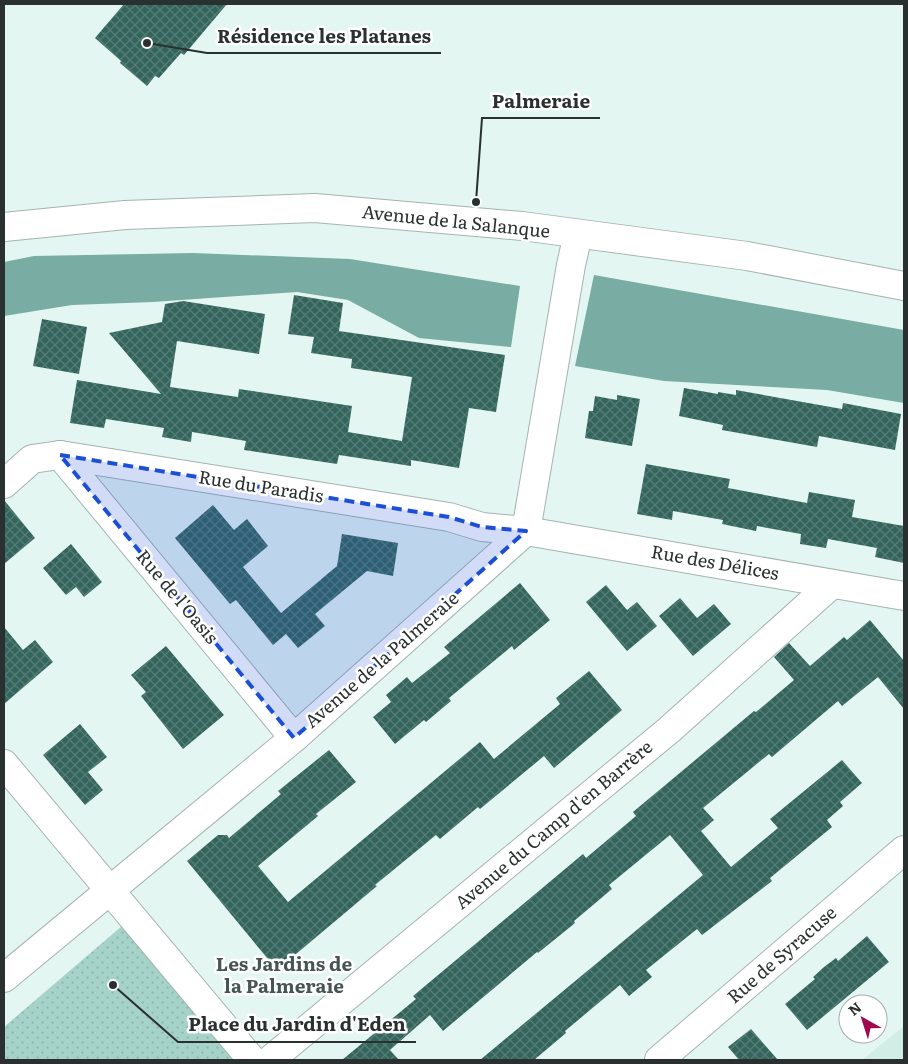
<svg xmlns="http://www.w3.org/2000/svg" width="908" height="1064" font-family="Literata,serif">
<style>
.built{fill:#d2ece6}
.grass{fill:url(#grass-dots)}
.water{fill:#79aca2}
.building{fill:url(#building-cross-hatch)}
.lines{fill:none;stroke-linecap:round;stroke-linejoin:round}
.minor-casing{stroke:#a4b4b1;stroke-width:30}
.minor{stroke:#fff;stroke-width:28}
.marked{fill:#1d4ed8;fill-opacity:0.2;stroke:#1d4ed8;stroke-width:4;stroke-dasharray:10 6;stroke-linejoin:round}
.labels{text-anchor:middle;stroke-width:5;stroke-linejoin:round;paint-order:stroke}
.street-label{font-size:18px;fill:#29302f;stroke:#fff}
.neighbourhood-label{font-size:19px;font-weight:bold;fill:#465552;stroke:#fff}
.leader{fill:none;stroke:#29302f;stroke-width:2}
.callout-dot{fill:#29302f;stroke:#fff;stroke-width:2}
.callout-label{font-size:19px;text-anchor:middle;font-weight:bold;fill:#29302f;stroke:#fff;stroke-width:5;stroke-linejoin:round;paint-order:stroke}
</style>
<defs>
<pattern id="grass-dots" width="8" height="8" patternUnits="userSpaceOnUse" patternTransform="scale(1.25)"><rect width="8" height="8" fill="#a5d2c9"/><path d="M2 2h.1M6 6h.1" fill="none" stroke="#8eb5ad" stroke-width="1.8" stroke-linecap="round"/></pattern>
<pattern id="building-cross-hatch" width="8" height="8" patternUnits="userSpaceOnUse" patternTransform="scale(1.25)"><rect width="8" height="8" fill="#33655d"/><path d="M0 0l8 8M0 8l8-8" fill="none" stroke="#567c76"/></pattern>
</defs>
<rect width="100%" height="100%" fill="#e4f6f2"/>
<polygon class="built" points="904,1026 904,1060 862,1060"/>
<polygon class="grass" points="122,926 236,1060 4,1060 4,1027"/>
<g class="water">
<polygon points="193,253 350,259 520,286 511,347 419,338 348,300 297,292 153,302 72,305 4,316 4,262 34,256"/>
<polygon points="594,275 904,330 904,403 827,390 664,381 575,366"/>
</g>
<g class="building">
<polygon points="124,4 227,4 184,55 181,53 159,78 155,76 147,86 120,63 121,61 95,38"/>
<polygon points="294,295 343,303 339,331 505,355 496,412 469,408 459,468 411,460 411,466 339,455 337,464 244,450 246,441 192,432 191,442 162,437 164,428 106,419 104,428 70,423 77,380 161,394 109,333 162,322 165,304 183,301 265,314 259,354 177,341 170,387 238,397 239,389 352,406 348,432 402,441 412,377 351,368 352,359 311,353 314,337 288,334"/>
<polygon points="42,319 87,327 79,374 33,366"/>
<polygon points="684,388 718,394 718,392 736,395 736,390 842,409 843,403 901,414 895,450 819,436 817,447 722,430 723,425 679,416"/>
<polygon points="617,395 640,399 632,446 585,438 589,411 593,411 595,396 617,400"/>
<polygon points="646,464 730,479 728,488 807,503 809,492 855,500 852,517 904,526 904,563 875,557 877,548 828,539 826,548 800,544 801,534 757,526 756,531 722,524 723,520 673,511 672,520 637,514"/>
<polygon points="4,500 35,538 4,564"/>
<polygon points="213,505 234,530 247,519 268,546 243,567 281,613 337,566 342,534 398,543 393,576 367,571 315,614 325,626 298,648 286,634 273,645 236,600 230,604 175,538"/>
<polygon points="71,544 102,582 84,597 76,587 66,595 43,568"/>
<polygon points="520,583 550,620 514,650 512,646 449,698 451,701 426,722 424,720 395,744 373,717 391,702 386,695 407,677 412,683 450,653 444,647"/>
<polygon points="606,585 627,610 637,602 657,626 627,651 586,602"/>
<polygon points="680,598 697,618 714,604 731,624 693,656 659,616"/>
<polygon points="870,620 904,661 904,709 878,677 842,706 838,701 772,757 769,754 703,808 714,820 701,831 731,867 778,828 770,819 842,760 862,783 840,802 843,806 827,820 832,827 770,878 772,881 702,935 697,929 646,970 652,977 629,996 620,985 565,1031 566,1033 534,1060 480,1060 703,875 670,835 609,885 612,889 574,921 575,923 538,953 537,952 443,1031 430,1015 390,1050 399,1060 342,1060 416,999 413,996 583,854 586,858 636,816 633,812 754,711 756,712 794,680 774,657 789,643 810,666 844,637 847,640"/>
<polygon points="4,627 23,650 35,640 53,662 4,704"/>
<polygon points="166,646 224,715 183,749 141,696 146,692 131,675"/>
<polygon points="589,671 622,710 554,768 544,756 480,809 478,807 440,839 436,835 375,885 377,886 277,970 187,861 218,835 227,835 229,838 281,794 278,791 329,750 356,782 316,814 318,816 258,866 288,902 480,742 494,759 560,704 556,698"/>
<polygon points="80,724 107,757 88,772 103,790 85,805 43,755"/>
<polygon points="867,936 889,962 807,1030 785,1004 815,979 813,977 824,967 836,958 838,961"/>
<polygon points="751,1029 778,1060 739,1060 728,1047"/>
</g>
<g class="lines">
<defs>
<g id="minor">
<polyline points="4,227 125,215 315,208 522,226 747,256 904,286"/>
<polyline points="60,455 294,738"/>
<polyline points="4,484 32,459 60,455 449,517 482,527 526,531 904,596"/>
<polyline points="4,764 252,1060"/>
<polyline points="4,978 294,738 526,531 571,265 578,234"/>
<polyline points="270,1060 669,730 832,584"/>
<polyline points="659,1060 904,850"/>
</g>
</defs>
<use href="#minor" class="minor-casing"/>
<use href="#minor" class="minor"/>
</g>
<path class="marked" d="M 60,455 L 449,517 L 482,527 L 526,531 L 294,738 Z"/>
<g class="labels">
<g class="street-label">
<text transform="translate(456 222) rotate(6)" y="6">Avenue de la Salanque</text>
<text transform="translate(261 487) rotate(9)" y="6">Rue du Paradis</text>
<text transform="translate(715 563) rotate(10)" y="6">Rue des Délices</text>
<text transform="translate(177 597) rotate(50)" y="6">Rue de l'Oasis</text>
<text transform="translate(382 660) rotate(-41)" y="6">Avenue de la Palmeraie</text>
<text transform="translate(554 825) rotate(-40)" y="6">Avenue du Camp d'en Barrère</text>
<text transform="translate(782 955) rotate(-41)" y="6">Rue de Syracuse</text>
</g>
<g class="neighbourhood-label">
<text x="284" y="971">Les Jardins de<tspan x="284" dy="22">la Palmeraie</tspan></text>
</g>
</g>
<path class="leader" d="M147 43L207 53H441M476 202L482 118H600M113 985L178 1042H416"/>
<g class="callout-dot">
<circle cx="147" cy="43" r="5"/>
<circle cx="476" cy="202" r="5"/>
<circle cx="113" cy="985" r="5"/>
</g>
<g class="callout-label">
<text x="324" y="43">Résidence les Platanes</text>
<text x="541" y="108">Palmeraie</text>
<text x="297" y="1031">Place du Jardin d'Eden</text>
</g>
<rect width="908" height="1064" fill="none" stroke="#29302f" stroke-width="10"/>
<g transform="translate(863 1019) rotate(321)"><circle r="24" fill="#ffffff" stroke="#a9acac"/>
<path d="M0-4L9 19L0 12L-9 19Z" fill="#a00950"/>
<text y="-8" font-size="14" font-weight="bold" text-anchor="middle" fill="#29302f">N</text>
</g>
</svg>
